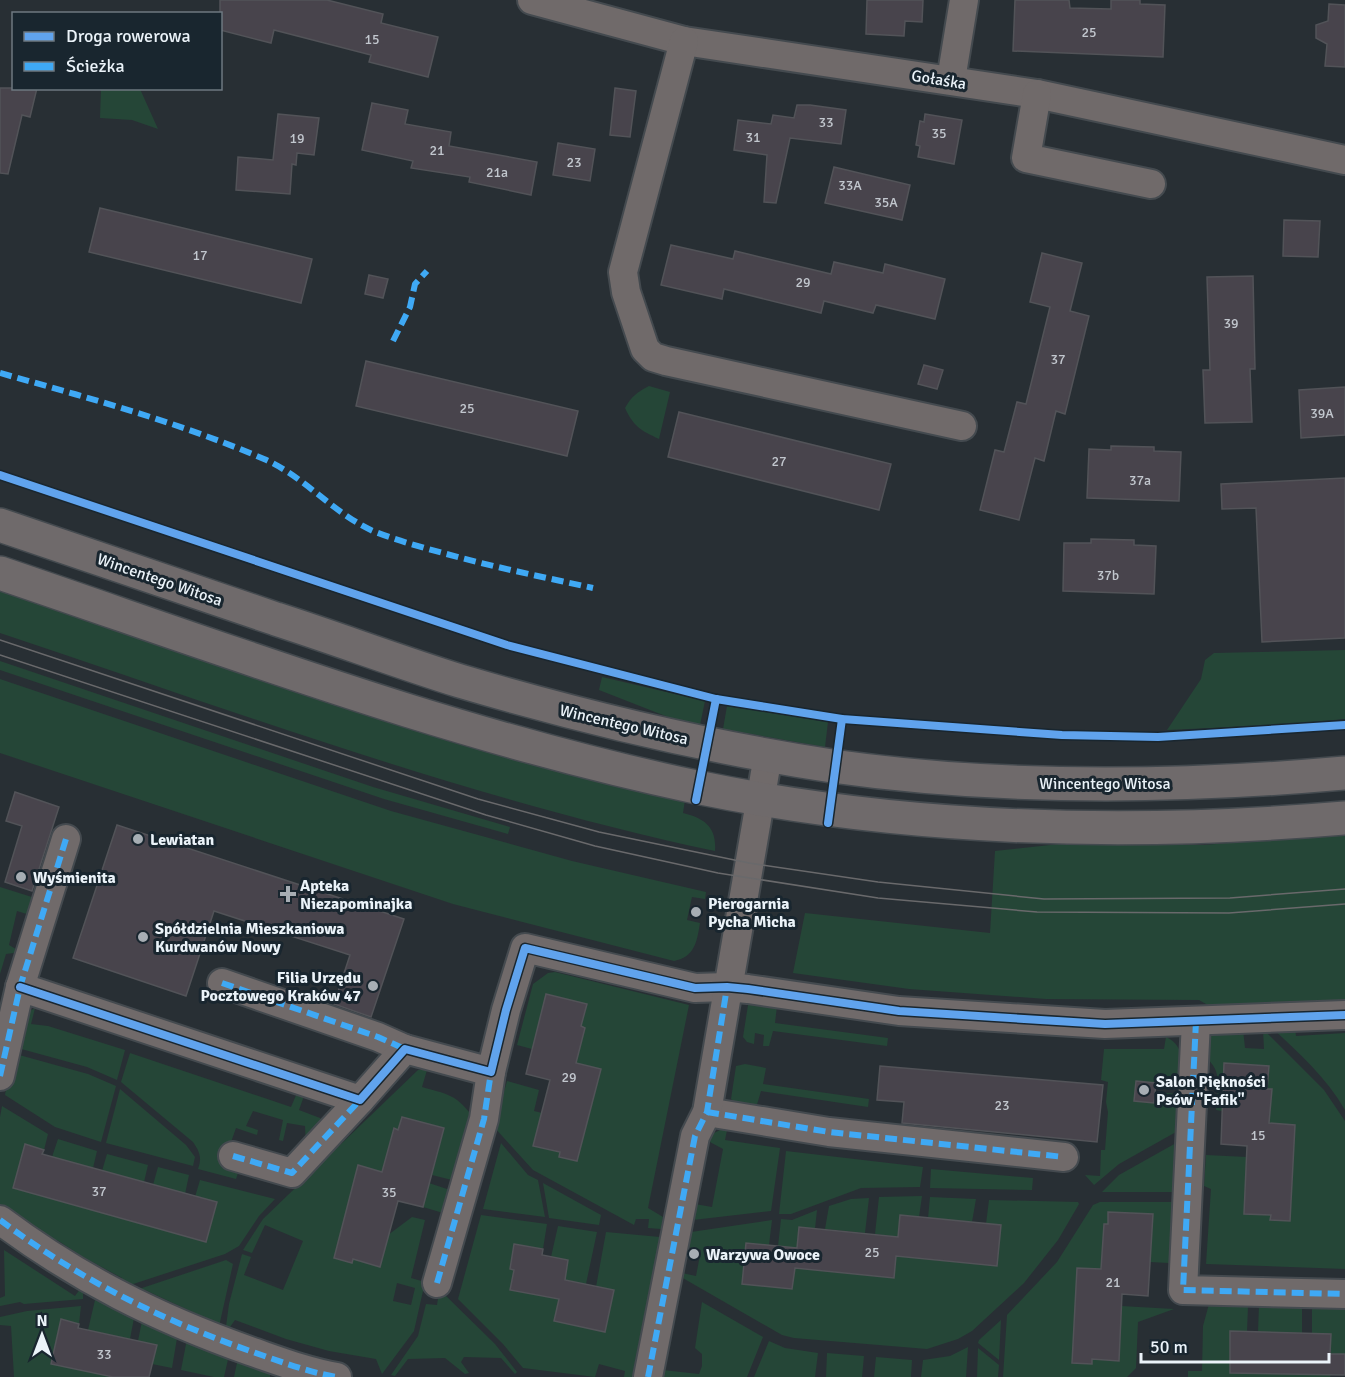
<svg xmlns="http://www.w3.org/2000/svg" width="1345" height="1377" font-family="Signika,sans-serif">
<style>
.green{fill:#254637;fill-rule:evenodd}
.building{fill:#48444c;stroke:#525358;stroke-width:1.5}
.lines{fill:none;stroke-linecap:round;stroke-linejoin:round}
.minor-casing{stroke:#444a4f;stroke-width:32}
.major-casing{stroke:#444a4f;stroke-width:36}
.minor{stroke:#706a6a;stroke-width:28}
.major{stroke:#6f6a6b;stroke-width:33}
.tram{stroke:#69696b;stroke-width:1.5}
.quiet{stroke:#3fa9f5;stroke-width:6;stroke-dasharray:12 6;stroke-linecap:butt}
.cycleway-casing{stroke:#19262f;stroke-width:11}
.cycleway{stroke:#60a3ed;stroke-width:8}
.poi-dot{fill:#a7aeb4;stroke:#19262f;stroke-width:2}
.labels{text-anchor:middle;stroke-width:6;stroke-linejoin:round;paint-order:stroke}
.number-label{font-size:14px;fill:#c2c7ce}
.street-label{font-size:16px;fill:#ebf3f9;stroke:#19262f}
.poi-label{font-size:16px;font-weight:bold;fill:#ebf3f9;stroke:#19262f;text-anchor:start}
</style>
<rect width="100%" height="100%" fill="#282f34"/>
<g class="green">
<polygon points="101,89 140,89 158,129 132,120 100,118"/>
<path d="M 649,386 L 670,392 L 659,439 C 640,430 634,427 625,408 C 631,397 637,392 649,386 Z"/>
<path d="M 0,590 L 451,742 L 570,775 L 685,800 L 683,813 C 704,818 717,827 715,851 C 471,799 236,712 0,633 Z"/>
<polygon points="1345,650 1345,719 1279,725 1167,730 1201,679 1205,660 1214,653"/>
<polygon points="0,661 373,787 510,827 508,834 384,799 0,670"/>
<polygon points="602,677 705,701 700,725 673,719 599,690"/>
<path d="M 0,679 L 391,811 L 572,861 L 706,892 L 705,899 L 692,897 L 687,920 L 700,923 C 697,941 695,957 674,961 L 453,904 L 0,753 Z"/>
<polygon points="727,706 828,722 825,747 723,729"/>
<polygon points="1345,833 1345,1002 1213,1008 1199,1000 1046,999 909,989 793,973 805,913 990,933 995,851 1059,844 1204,845"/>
<polygon points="0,887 35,898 33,916 17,911 9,945 21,952 6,954 0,974"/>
<polygon points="555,972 689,1005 648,1208 663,1217 661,1229 648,1228 649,1219 636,1219 634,1225 533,1170 494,1127 507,1081 539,1090 534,1111 542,1113 533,1146 554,1151 561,1148 559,1157 577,1161 601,1069 576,1063 585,1028 581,1026 587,1005 532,1049 517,1045 533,984 548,973"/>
<polygon points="752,1004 777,1006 775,1023 888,1038 887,1046 773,1031 769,1046 763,1046 764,1035 755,1033 754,1044 747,1042 743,1037 748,1005"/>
<polygon points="35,1008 31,1024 48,1026 125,1050 117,1080 87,1067 14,1047 25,1014"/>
<path d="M 1272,1028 L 1295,1028 L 1296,1036 L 1345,1033 L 1345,1110 C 1326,1077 1299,1053 1272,1028 Z"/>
<path d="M 1209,1029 L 1243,1029 L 1245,1048 L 1264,1049 L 1263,1029 L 1324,1090 L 1345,1121 L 1345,1269 L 1206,1264 L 1211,1189 L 1204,1186 L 1206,1155 L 1247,1157 L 1244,1214 L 1264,1215 L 1271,1211 L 1271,1220 L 1290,1221 L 1269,1123 L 1272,1090 L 1267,1089 L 1268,1066 L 1224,1063 L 1222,1111 L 1216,1110 C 1217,1093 1223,1072 1208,1060 Z"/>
<path d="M 1166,1037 C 1188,1047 1180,1068 1179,1088 L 1156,1087 L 1156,1083 L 1136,1081 L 1134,1101 L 1154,1103 L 1155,1092 L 1179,1094 L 1176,1132 L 1119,1164 L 1094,1185 L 1085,1175 L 1100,1176 L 1101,1150 L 1105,1150 L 1108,1112 L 1106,1102 L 1108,1082 L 1101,1080 L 1104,1049 L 1164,1049 Z"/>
<polygon points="12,1053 88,1074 116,1086 101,1142 55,1127 5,1095"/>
<path d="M 130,1053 L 291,1107 L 297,1093 L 304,1096 L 299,1110 L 320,1118 L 323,1122 L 306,1146 L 305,1126 L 287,1123 L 283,1141 L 279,1140 L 283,1120 L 253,1111 L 246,1126 L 258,1130 L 257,1135 L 236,1128 L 230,1145 L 245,1152 L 236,1179 L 198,1169 C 202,1158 200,1152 193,1142 L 121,1082 Z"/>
<polygon points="745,1064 766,1068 763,1084 869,1099 868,1107 761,1091 756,1108 734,1102 731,1099 736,1066"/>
<path d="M 418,1070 L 427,1070 L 422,1087 C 445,1094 454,1093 470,1113 L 452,1180 L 432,1175 L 444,1128 L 402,1117 L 398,1130 L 394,1129 L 382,1172 L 358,1166 L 334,1258 L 352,1263 L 355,1254 L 359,1261 L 380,1266 L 388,1235 L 412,1217 L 425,1220 L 411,1278 L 425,1282 L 414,1331 L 382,1374 L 376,1359 L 329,1351 L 286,1339 L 235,1320 L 225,1334 L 229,1304 L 242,1254 L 251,1257 L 244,1275 L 283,1290 L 303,1241 L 265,1225 L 252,1253 L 243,1250 L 263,1219 ZM 397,1283 L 415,1288 L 411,1305 L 393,1301 Z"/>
<polygon points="120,1089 186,1145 195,1157 193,1166 106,1143"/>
<polygon points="2,1106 48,1134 44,1150 25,1144 13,1188 206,1242 217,1203 195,1197 200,1180 275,1199 259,1216 239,1246 225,1254 121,1288 122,1278 83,1257 57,1240 45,1243 0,1206 0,1117"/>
<polygon points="720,1130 727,1130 725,1140 780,1148 771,1211 693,1220 695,1204 712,1207 723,1149 708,1141 714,1133"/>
<polygon points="58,1139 97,1151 93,1168 52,1157"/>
<polygon points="501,1143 528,1175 538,1180 545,1217 483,1209"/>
<polygon points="1176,1143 1173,1192 1102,1192 1119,1175"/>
<polygon points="786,1151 923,1167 920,1187 861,1188 791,1214 779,1214"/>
<polygon points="107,1154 148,1165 144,1182 102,1171"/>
<polygon points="158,1167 189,1175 185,1194 153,1185"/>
<polygon points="931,1169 1033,1178 1032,1190 930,1188"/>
<polygon points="429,1183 450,1190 443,1213 423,1207"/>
<polygon points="543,1183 601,1215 599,1225 549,1218"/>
<polygon points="922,1196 919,1217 900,1216 898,1237 875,1234 879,1197"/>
<polygon points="930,1197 976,1199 972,1222 928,1218"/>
<polygon points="869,1198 865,1233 825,1229 829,1206 851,1199"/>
<polygon points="989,1200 1078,1202 1079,1204 1058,1240 1024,1283 972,1331 958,1339 927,1349 794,1338 782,1335 681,1277 682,1273 696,1276 701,1250 688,1247 691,1232 772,1220 769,1245 743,1284 792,1289 795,1268 894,1278 896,1256 996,1266 986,1224"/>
<polygon points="1100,1202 1173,1202 1170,1260 1169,1263 1150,1262 1153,1214 1108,1212 1108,1224 1104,1225 1101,1269 1077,1268 1072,1363 1092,1355 1121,1306 1174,1309 1138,1322 1136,1368 1127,1377 1003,1377 1007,1315 1057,1262 1093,1205"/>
<polygon points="817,1210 815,1229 799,1227 797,1248 778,1246 781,1219 792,1220"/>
<polygon points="481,1215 547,1224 543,1249 514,1244 510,1269 514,1270 510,1290 559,1299 555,1321 605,1332 614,1291 596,1287 606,1232 660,1237 632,1377 624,1377 625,1371 599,1364 595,1377 523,1368 503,1344 458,1299"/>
<polygon points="558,1226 597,1232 586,1284 565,1280 568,1260 551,1257"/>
<polygon points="4,1250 75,1296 83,1285 83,1299 24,1304 20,1302 0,1306 0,1298 5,1296"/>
<polygon points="226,1260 233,1264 218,1331 214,1322 145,1290 136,1295 130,1292"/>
<polygon points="439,1292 443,1293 495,1344 517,1372 515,1374 501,1358 464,1357 461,1362 469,1373 465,1374 445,1358 408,1359 395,1376 391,1375 418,1336 426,1304 437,1305"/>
<polygon points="95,1300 134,1318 130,1339 88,1330"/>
<polygon points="702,1302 763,1337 747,1377 662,1377 663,1370 699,1374 702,1366 702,1354 695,1348"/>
<polygon points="1209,1304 1248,1306 1247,1332 1230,1332 1231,1373 1331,1375 1330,1377 1188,1377 1188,1371 1202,1371 1203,1326"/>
<polygon points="1259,1305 1302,1307 1302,1333 1258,1332"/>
<polygon points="81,1306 79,1324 61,1320 51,1363 113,1377 14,1377 11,1326 0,1325 0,1317 27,1311"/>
<polygon points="1312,1306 1345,1307 1345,1354 1330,1354 1331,1334 1312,1334"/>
<polygon points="1001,1320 999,1360 978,1343 979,1340"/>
<polygon points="142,1321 177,1338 172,1368 152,1364 156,1345 138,1341"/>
<polygon points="187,1339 229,1355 224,1377 214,1377 181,1370"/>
<polygon points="769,1341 785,1348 818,1353 815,1377 754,1377"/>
<polygon points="968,1347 966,1377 921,1377 923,1360 950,1356"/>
<polygon points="978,1348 999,1365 998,1377 977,1377"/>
<polygon points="827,1353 864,1356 862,1377 826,1377"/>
<polygon points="876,1357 912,1360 911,1377 874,1377"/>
<polygon points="238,1358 243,1364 270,1374 270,1377 234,1377"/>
</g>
<g class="building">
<polygon points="220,0 327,0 383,14 381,23 438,37 428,77 369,62 371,55 274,30 271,43 220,30"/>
<polygon points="867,0 923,0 922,22 905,21 904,36 866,34"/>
<polygon points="1015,0 1069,0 1070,8 1111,9 1111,0 1140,0 1140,4 1165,5 1163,57 1013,51"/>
<polygon points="1329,4 1345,5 1345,67 1325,66 1327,44 1316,38 1316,25 1328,21"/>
<polygon points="0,88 37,88 30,117 22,115 8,174 0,173"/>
<polygon points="615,88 636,91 630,137 610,135"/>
<polygon points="372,103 408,110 405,124 451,132 449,146 537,162 531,195 469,182 470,177 411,168 413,161 362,150"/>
<polygon points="797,105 810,105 846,110 841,144 790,138 776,203 764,202 767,155 734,150 738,120 771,124 773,115 794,118"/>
<polygon points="278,114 319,118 314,155 297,153 296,165 292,164 290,194 236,190 238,157 273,160"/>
<polygon points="925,114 962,120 954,164 918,157 920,146 916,145 920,121 924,122"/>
<polygon points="558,143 595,149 590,181 553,175"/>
<polygon points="834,167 910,185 902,220 825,203"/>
<polygon points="100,208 312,259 301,303 89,252"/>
<polygon points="1284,220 1320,221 1318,257 1283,256"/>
<polygon points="671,245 733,259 735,251 831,274 834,262 883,273 885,264 945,279 935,319 876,305 873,313 824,301 821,313 724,289 722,299 661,285"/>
<polygon points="1042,253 1082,263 1070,311 1089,316 1065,414 1056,411 1044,461 1035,458 1019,520 980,510 995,450 1004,452 1017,402 1026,404 1050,307 1030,302"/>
<polygon points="369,275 388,279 383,298 365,294"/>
<polygon points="1253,276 1255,369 1250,369 1252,422 1205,423 1203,370 1210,370 1207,277"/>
<polygon points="366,361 578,411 567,456 356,406"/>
<polygon points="924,365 943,370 937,389 918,384"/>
<polygon points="1345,387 1345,435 1301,438 1299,390"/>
<polygon points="679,412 891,464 879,510 668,457"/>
<polygon points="1111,446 1154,447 1154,451 1181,452 1179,501 1087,498 1089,449 1111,450"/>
<polygon points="1345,478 1345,638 1262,642 1256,508 1222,509 1221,484"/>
<polygon points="1091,539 1134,540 1134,545 1156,546 1154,594 1063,591 1064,543 1091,543"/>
<polygon points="15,792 59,807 32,891 5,882 22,826 6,821"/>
<polygon points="117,825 404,919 371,1017 334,1004 350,955 214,911 186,996 73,958"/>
<polygon points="546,994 587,1004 581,1026 585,1028 576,1063 601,1069 577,1161 559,1157 560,1152 533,1146 550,1080 526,1074"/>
<polygon points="1224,1063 1269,1066 1267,1089 1272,1089 1269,1123 1295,1125 1290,1221 1270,1220 1271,1215 1244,1214 1247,1146 1221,1144"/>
<polygon points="880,1066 1103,1085 1097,1142 902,1123 904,1102 877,1100"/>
<polygon points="1136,1081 1156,1083 1154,1103 1134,1101"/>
<polygon points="402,1117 444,1128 423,1207 398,1201 380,1267 353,1259 352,1263 334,1258 358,1165 382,1172 394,1128 398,1130"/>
<polygon points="25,1144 44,1150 42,1154 217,1202 206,1242 13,1188"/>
<polygon points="1108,1212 1153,1214 1148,1296 1122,1294 1119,1361 1092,1359 1092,1364 1072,1363 1077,1268 1101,1269 1104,1224 1108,1224"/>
<polygon points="900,1215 1001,1225 997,1266 896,1256 894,1278 795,1268 792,1289 742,1284 746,1243 797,1248 799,1227 898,1237"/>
<polygon points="514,1244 543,1249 542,1255 568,1260 565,1280 614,1290 605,1332 554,1321 559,1299 510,1290 514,1270 510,1269"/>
<polygon points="61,1319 79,1324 78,1328 157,1345 149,1377 113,1377 51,1364"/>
<polygon points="1230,1331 1331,1334 1330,1354 1345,1354 1345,1375 1230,1373"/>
</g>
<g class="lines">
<defs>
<g id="minor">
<polyline points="532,0 684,41 1037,94 1345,160"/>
<polyline points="684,41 623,272 626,292 645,349 653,357 666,361 962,426"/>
<polyline points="951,80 964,0"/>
<polyline points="1037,94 1026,158 1151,184"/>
<polyline points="222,983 378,1037 405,1049"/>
<polyline points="20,987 360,1100 405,1049 491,1072 506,1010 525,948 695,988 727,987 748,989 899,1011 1105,1024 1345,1015"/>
<polyline points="1196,1021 1183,1290 1345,1294"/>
<polyline points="0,1076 20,987 66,839"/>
<polyline points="707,1112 829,1132 1064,1157"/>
<polyline points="233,1156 292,1173 360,1100"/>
<path d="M 0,1220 C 79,1279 157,1318 250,1351 C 279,1361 307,1372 337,1377"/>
<polyline points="437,1283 484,1119 491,1072"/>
<polyline points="648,1377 695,1136 707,1112 768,755"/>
</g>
<g id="major">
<path d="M 0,525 C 92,557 184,588 276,619 C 338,639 399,662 460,681 C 582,717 707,747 832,766 C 1002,790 1175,788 1345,773"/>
<path d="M 0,573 C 230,651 458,737 696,787 C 909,831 1129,836 1345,818"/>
</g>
</defs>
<use href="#minor" class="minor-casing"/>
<use href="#major" class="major-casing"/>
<use href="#minor" class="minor"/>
<use href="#major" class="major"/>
<g class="tram">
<polyline points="0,640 478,799 599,832 749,863 878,882 1044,899 1230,898 1345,889"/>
<polyline points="0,655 486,815 595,846 718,873 878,898 1037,912 1229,913 1345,904"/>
</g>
<g class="quiet">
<polyline points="393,341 410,307 415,284 427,271"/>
<path d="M 0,373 C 89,398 178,422 264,459 C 305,477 333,513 373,531 C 396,540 420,547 443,553 C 493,567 543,577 593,588"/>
<polyline points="222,983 378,1037 405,1049"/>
<polyline points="1196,1021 1183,1290 1345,1294"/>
<polyline points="0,1076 20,987 66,839"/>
<polyline points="707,1112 829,1132 1064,1157"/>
<polyline points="233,1156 292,1173 360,1100"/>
<path d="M 0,1220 C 79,1279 157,1318 250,1351 C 279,1361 307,1372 337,1377"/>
<polyline points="437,1283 484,1119 491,1072"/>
<polyline points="648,1377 695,1136 707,1112 727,987"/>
</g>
<defs>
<g id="cycleway">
<polyline points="0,475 507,645 716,699 842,719 1062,735 1158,737 1345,725"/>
<polyline points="696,800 716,699"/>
<polyline points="828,823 842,719"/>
<polyline points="20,987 360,1100 405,1049 491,1072 506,1010 525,948 695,988 727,987 748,989 899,1011 1105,1024 1345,1015"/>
</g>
</defs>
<use href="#cycleway" class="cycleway-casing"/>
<use href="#cycleway" class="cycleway"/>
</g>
<g class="poi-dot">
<circle cx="138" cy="839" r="6"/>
<circle cx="21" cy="877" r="6"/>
<path d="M285 885h6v6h6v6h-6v6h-6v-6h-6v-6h6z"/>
<circle cx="696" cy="912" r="6"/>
<circle cx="143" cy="937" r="6"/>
<circle cx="373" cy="986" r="6"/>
<circle cx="1144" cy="1090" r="6"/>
<circle cx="694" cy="1254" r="6"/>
</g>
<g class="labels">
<g class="number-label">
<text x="1089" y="37">25</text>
<text x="372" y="44">15</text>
<text x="826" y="127">33</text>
<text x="939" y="138">35</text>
<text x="753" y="142">31</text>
<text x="297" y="143">19</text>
<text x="437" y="155">21</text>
<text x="574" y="167">23</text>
<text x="497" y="177">21a</text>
<text x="850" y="190">33A</text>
<text x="886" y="207">35A</text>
<text x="200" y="260">17</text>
<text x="803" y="287">29</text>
<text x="1231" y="328">39</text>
<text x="1058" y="364">37</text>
<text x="467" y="413">25</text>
<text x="1322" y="418">39A</text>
<text x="779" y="466">27</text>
<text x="1140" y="485">37a</text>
<text x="1108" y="580">37b</text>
<text x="569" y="1082">29</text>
<text x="1002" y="1110">23</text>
<text x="1258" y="1140">15</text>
<text x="99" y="1196">37</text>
<text x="389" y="1197">35</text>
<text x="872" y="1257">25</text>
<text x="1113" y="1287">21</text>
<text x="104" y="1359">33</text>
</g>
<g class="street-label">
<text transform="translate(939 79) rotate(9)" y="6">Gołaśka</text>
<text transform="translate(160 579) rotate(19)" y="6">Wincentego Witosa</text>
<text transform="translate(624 724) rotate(13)" y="6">Wincentego Witosa</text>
<text x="1105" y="789">Wincentego Witosa</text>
</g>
<g class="poi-label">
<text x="150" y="845">Lewiatan</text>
<text x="33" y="883">Wyśmienita</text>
<text x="300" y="891">Apteka<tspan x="300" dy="18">Niezapominajka</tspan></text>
<text x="708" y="909">Pierogarnia<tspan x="708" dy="18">Pycha Micha</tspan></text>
<text x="155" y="934">Spółdzielnia Mieszkaniowa<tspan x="155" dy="18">Kurdwanów Nowy</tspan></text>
<text x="361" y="983" text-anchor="end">Filia Urzędu<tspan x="361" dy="18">Pocztowego Kraków 47</tspan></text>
<text x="1156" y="1087">Salon Piękności<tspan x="1156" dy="18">Psów "Fafik"</tspan></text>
<text x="706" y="1260">Warzywa Owoce</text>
</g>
</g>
<rect x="12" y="12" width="210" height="78" fill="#19262f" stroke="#6d7880" stroke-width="1.5"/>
<rect x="24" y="32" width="30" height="9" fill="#60a3ed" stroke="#6d7880" stroke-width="1.5"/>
<text x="66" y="42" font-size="18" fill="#ebf3f9">Droga rowerowa</text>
<rect x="24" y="62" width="30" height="9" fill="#3fa9f5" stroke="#6d7880" stroke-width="1.5"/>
<text x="66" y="72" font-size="18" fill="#ebf3f9">Ścieżka</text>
<g transform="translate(42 1335)" stroke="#19262f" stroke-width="4.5" paint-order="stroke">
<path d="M0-4.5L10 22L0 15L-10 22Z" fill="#ebf3f9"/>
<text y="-9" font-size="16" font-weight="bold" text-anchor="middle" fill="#ebf3f9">N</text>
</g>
<path d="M1141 1353v9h188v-9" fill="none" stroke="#ebf3f9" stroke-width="3"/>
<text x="1150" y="1353" font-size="18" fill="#ebf3f9" stroke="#19262f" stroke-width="4.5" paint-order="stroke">50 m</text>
</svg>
